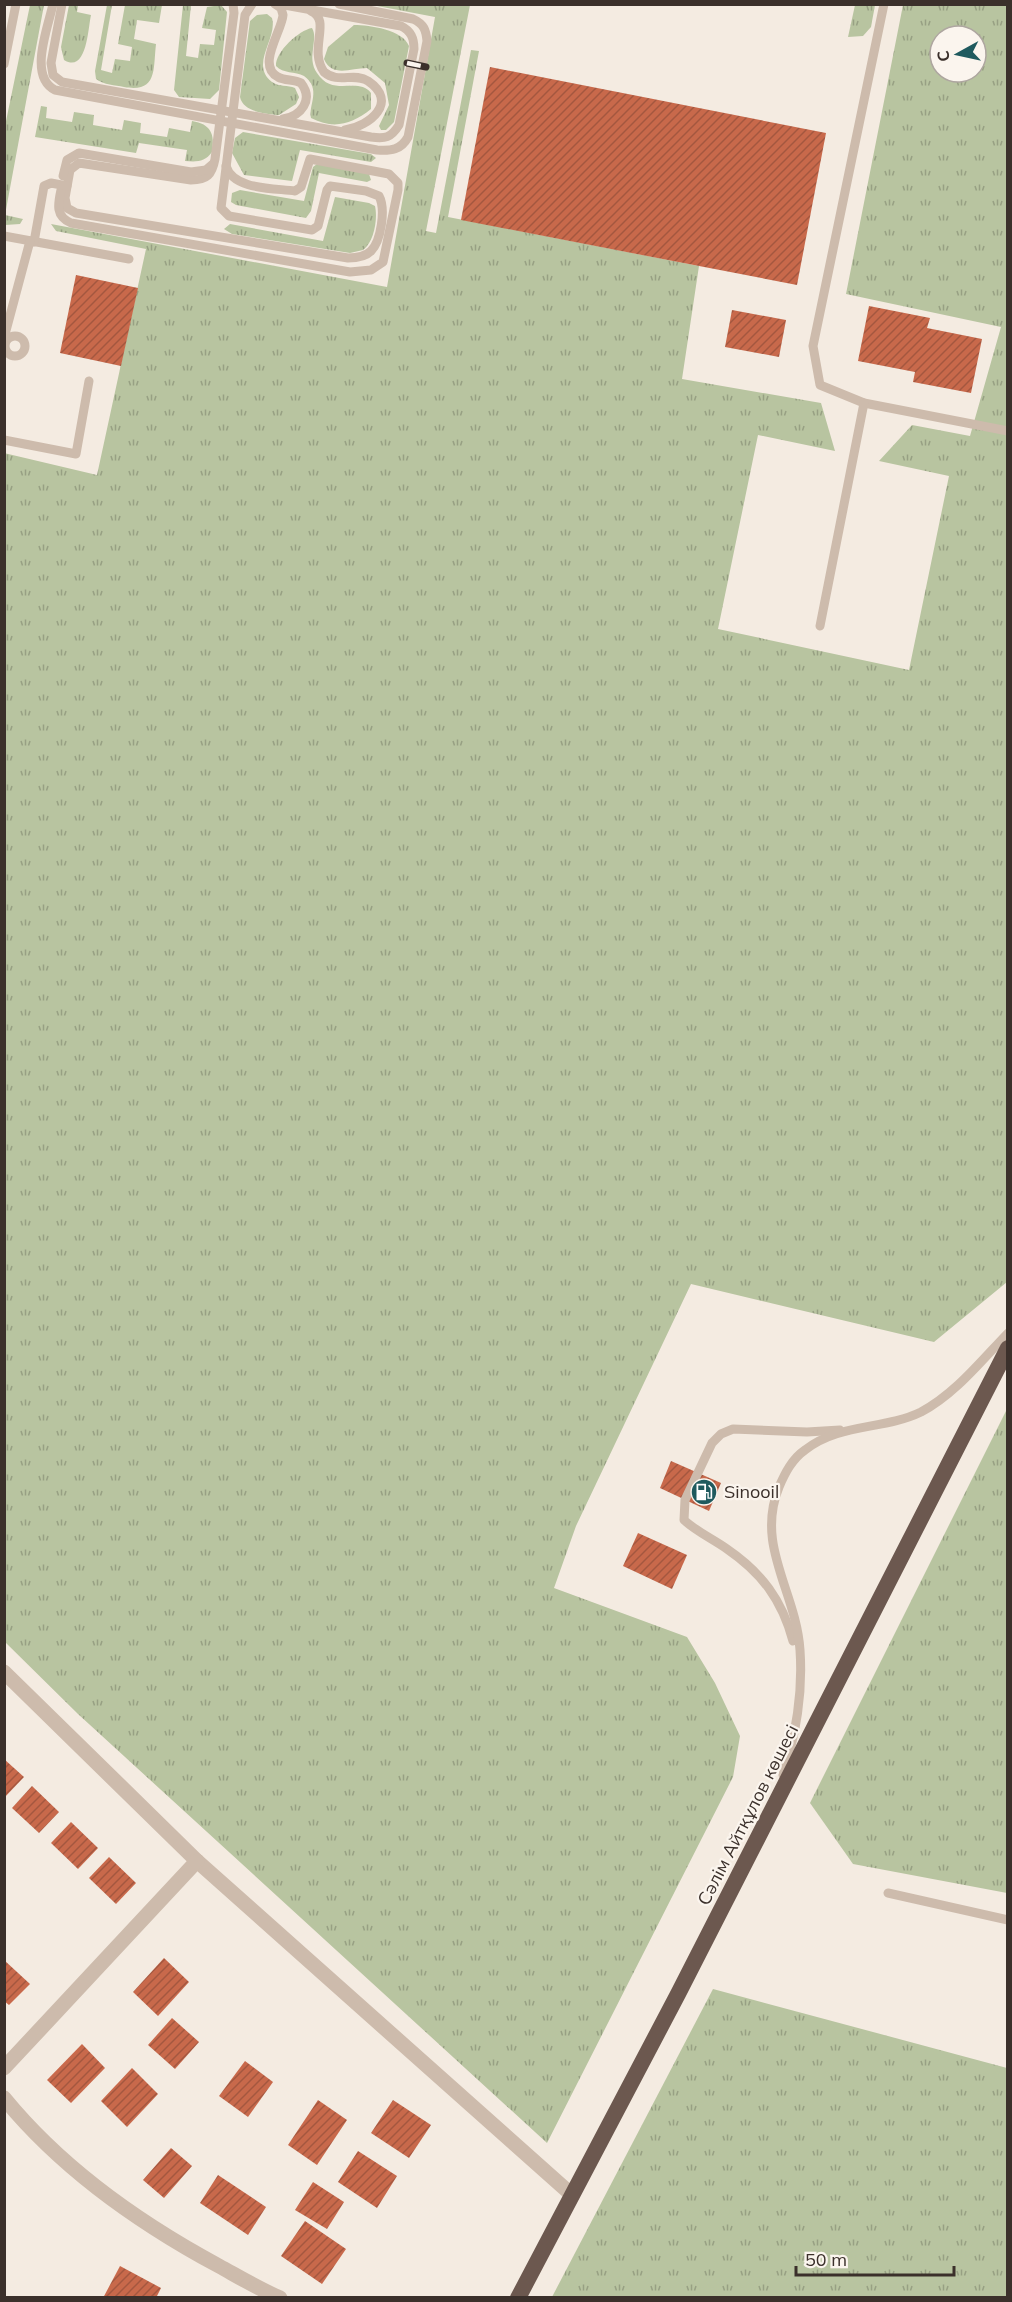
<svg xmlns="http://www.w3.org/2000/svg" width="1012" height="2302" font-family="Mulish,sans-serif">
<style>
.grass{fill:url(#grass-tufts);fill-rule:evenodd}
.building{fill:url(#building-hatch)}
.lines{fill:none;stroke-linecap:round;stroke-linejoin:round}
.service{stroke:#cdbbac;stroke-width:9}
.minor{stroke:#cdbbac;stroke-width:15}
.trunk{stroke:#6c584f;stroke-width:16}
.rail-casing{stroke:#3b302b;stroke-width:7}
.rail{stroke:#fbf5ee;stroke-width:4.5;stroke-dasharray:14;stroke-linecap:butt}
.labels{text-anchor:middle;stroke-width:4.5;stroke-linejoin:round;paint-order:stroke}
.poi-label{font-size:18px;fill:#3b302b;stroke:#fbf5ee;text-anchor:start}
.street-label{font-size:18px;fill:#3b302b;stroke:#fbf5ee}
</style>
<defs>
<pattern id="grass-tufts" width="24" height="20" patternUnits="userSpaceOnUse" patternTransform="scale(1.5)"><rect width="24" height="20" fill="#b8c4a0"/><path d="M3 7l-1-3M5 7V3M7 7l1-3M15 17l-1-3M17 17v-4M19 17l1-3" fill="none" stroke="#97a083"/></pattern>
<pattern id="building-hatch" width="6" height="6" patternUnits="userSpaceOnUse" patternTransform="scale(1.5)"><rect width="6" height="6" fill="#c8694b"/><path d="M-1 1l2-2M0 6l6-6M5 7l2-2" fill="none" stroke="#a4573f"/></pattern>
</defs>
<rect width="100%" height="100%" fill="#f4ebe1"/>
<g class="grass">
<polygon points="30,5 44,5 5,215 23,219 20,224 5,225 5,126"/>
<path d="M 69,5 L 78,5 L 77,12 L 91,15 C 88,28 87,74 64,60 L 61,47 Z"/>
<path d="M 107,5 L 112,5 L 101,70 L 112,73 L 115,59 L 130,61 L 132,47 L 118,44 L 125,5 L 162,5 L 159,23 L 137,20 L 134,39 L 156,44 C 153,69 158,93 124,87 C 115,85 104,85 96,79 L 95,71 Z"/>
<polygon points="183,5 191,5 186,56 198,58 200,44 214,45 216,30 202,28 207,7 221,5 227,12 219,90 210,99 179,97 174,90"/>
<path d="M 372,5 L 470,5 L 426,231 L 436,233 L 471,50 L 479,51 L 448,217 L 699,266 L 682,379 L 821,403 L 835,451 L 758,435 L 718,629 L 909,670 L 949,476 L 879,461 L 912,425 L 970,436 L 1001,327 L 846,294 L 903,5 L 1007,5 L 1007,1282 L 934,1342 L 691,1284 L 576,1526 L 554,1588 L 687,1637 L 715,1683 L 740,1736 L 733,1777 L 547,2143 L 78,1714 L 5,1642 L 4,453 L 97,475 L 146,249 L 56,231 L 51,224 L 387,287 L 435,17 ZM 940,36 L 976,36 L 976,72 L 940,72 Z"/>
<polygon points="855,5 875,5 871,27 863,36 848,37"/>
<path d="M 267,14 L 272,18 C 278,39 249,64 272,82 C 279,87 288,85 295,88 L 299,97 L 296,104 L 279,115 C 266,114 243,112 240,97 L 250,21 L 257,15 Z"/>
<path d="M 354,25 C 370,25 403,30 409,46 L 394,122 L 386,130 L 381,130 L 379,126 L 389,105 L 385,83 L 367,68 C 351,68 332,78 324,59 L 328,47 Z"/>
<path d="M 312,28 C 319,39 306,57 317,73 C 333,98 358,76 371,93 L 371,109 C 352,124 334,130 311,118 C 308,105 322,89 304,76 C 295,71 283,74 276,66 C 275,52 299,30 312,28 Z"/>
<path d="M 41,106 L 47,107 L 46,118 L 72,122 L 74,112 L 94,115 L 93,125 L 122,130 L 124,120 L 141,123 L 140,133 L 167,137 L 169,128 L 190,132 L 192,121 C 211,124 215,134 212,152 C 205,162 197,162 185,161 L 187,150 L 139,143 L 136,153 L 35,137 Z"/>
<polygon points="243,132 371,154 376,158 371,162 300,150 292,181 244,175 232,153 235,138"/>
<polygon points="317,164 369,174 371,180 367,182 319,173 311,211 306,218 236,205 231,202 232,193 240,190 304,201 313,167"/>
<path d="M 335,197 L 369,203 L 375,206 C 378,219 374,242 363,250 L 350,253 L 232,234 L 224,229 L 230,224 L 323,241 Z"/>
<polygon points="1007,1409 1007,1893 853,1864 810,1803"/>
<polygon points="713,1989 1007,2068 1007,2297 552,2297"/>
</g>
<g class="building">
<polygon points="490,67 826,133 797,285 461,220"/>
<polygon points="76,275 138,288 121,366 60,353"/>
<polygon points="869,306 930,318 927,328 982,339 971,393 913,382 915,372 858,361"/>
<polygon points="732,310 786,320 779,357 725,347"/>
<polygon points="671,1461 721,1483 709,1511 660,1488"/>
<polygon points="638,1533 687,1555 672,1589 623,1566"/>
<polygon points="4,1759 24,1777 4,1798"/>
<polygon points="32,1786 59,1812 39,1833 12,1808"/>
<polygon points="71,1822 98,1848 78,1869 51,1843"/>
<polygon points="109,1857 136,1883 116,1904 89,1878"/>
<polygon points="164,1958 189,1982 158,2016 133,1992"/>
<polygon points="4,1960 30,1984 9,2005 4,2001"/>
<polygon points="172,2018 199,2042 175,2069 148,2045"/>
<polygon points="82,2044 105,2068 71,2103 47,2080"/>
<polygon points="245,2061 273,2082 248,2117 219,2096"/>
<polygon points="132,2068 158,2094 127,2127 101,2101"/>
<polygon points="318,2100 347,2120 317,2165 288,2145"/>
<polygon points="393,2100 431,2125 409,2158 371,2133"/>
<polygon points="171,2148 192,2166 164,2198 143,2180"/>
<polygon points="358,2151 397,2176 377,2208 338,2182"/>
<polygon points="218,2175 266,2207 248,2235 200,2203"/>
<polygon points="313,2182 344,2202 327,2229 295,2210"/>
<polygon points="305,2221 346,2249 322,2284 281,2256"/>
<polygon points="120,2266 161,2288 156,2298 103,2298"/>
</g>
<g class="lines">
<g class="service">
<path d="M 53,4 C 48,28 28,76 55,90 L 377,150 C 391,151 401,150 408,137 L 427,41 C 426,30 424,24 413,19 L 339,4"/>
<path d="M 62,4 L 51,63 L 53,75 L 62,82 L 371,137 C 385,139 391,138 399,125 L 414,49 C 414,38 411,31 401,26 L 279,4"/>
<path d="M 233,4 L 234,13 L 215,159 C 212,175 207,180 191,180 L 79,163 L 70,170 L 65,198 L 67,208 L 76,213 L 348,258 C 356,258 365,257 371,251 C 381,241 386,209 379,196 L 366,191 L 330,186 L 327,190 L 318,226 L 312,230 L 229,216 L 221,208 L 245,15 L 252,4"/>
<path d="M 275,4 L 281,8 L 283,15 C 282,31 256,66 278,77 C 285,81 294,79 301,83 C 314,100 301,116 283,119"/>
<polyline points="884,4 813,346 820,385 864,403 1008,431"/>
<path d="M 311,11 C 332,20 308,49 324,72 C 338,84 354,72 368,81 C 399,102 370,126 345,130"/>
<polyline points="4,64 16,4"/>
<polyline points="63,176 67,160 79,153 191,172 206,170 213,164"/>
<path d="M 61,190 C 58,204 55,216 71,223 L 350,272 L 371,270 L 383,262 L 398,190 L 398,183 L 389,174 L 310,159 L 301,187 L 295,191 C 274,188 233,190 226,166"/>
<polyline points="4,236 129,259"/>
<polyline points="34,242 44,186 51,183 67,186"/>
<circle cx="15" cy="346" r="10"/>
<polyline points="4,338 30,241"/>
<polyline points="4,440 76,454 89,381"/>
<polyline points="820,626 864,403"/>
<path d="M 793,1641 C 782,1600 762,1573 727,1549 C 713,1539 697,1532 684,1520 L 685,1500 L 712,1443 L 721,1434 L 733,1429 L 807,1432 L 840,1430"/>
<path d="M 783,1775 C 796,1733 803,1694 800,1650 C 796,1591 755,1546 779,1487 C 785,1473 792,1459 805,1450 C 839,1423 884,1430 921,1412 C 955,1394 981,1361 1008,1333"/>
<polyline points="888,1893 1008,1920"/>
</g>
<g class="minor">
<polyline points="4,1672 197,1861 572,2195"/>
<polyline points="4,2068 197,1861"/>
<path d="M 4,2098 C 62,2169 139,2223 219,2266 C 239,2277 259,2289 280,2298"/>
</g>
<polyline class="trunk" points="518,2298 678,1994 1008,1348"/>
<defs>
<polyline id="rail" points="407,63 426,67"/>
</defs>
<use href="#rail" class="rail-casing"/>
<use href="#rail" class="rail"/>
</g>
<defs>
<symbol id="fuel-disc" viewBox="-11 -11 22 22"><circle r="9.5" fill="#1f5a5e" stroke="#fbf5ee"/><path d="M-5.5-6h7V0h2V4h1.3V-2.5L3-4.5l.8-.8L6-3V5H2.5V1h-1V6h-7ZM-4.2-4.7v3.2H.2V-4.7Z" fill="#fff"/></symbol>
</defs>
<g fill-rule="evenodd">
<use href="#fuel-disc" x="689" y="1477" width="30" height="30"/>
</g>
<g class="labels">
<g class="poi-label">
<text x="724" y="1498">Sinooil</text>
</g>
<g class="street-label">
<text transform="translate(748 1815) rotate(-63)" y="6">Сәлім Айтқұлов көшесі</text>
</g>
</g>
<rect width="1012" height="2302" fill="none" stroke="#3b302b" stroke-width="12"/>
<g transform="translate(958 54) rotate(262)"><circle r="28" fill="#fbf5ee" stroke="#aea6a0" stroke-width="1.5"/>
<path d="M0-4.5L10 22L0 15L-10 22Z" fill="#1f5a5e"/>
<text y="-9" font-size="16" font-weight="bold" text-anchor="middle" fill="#3b302b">С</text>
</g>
<path d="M796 2266v9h158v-9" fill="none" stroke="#3b302b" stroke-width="3"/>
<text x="805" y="2266" font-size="18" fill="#3b302b" stroke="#fbf5ee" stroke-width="4.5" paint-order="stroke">50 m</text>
</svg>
